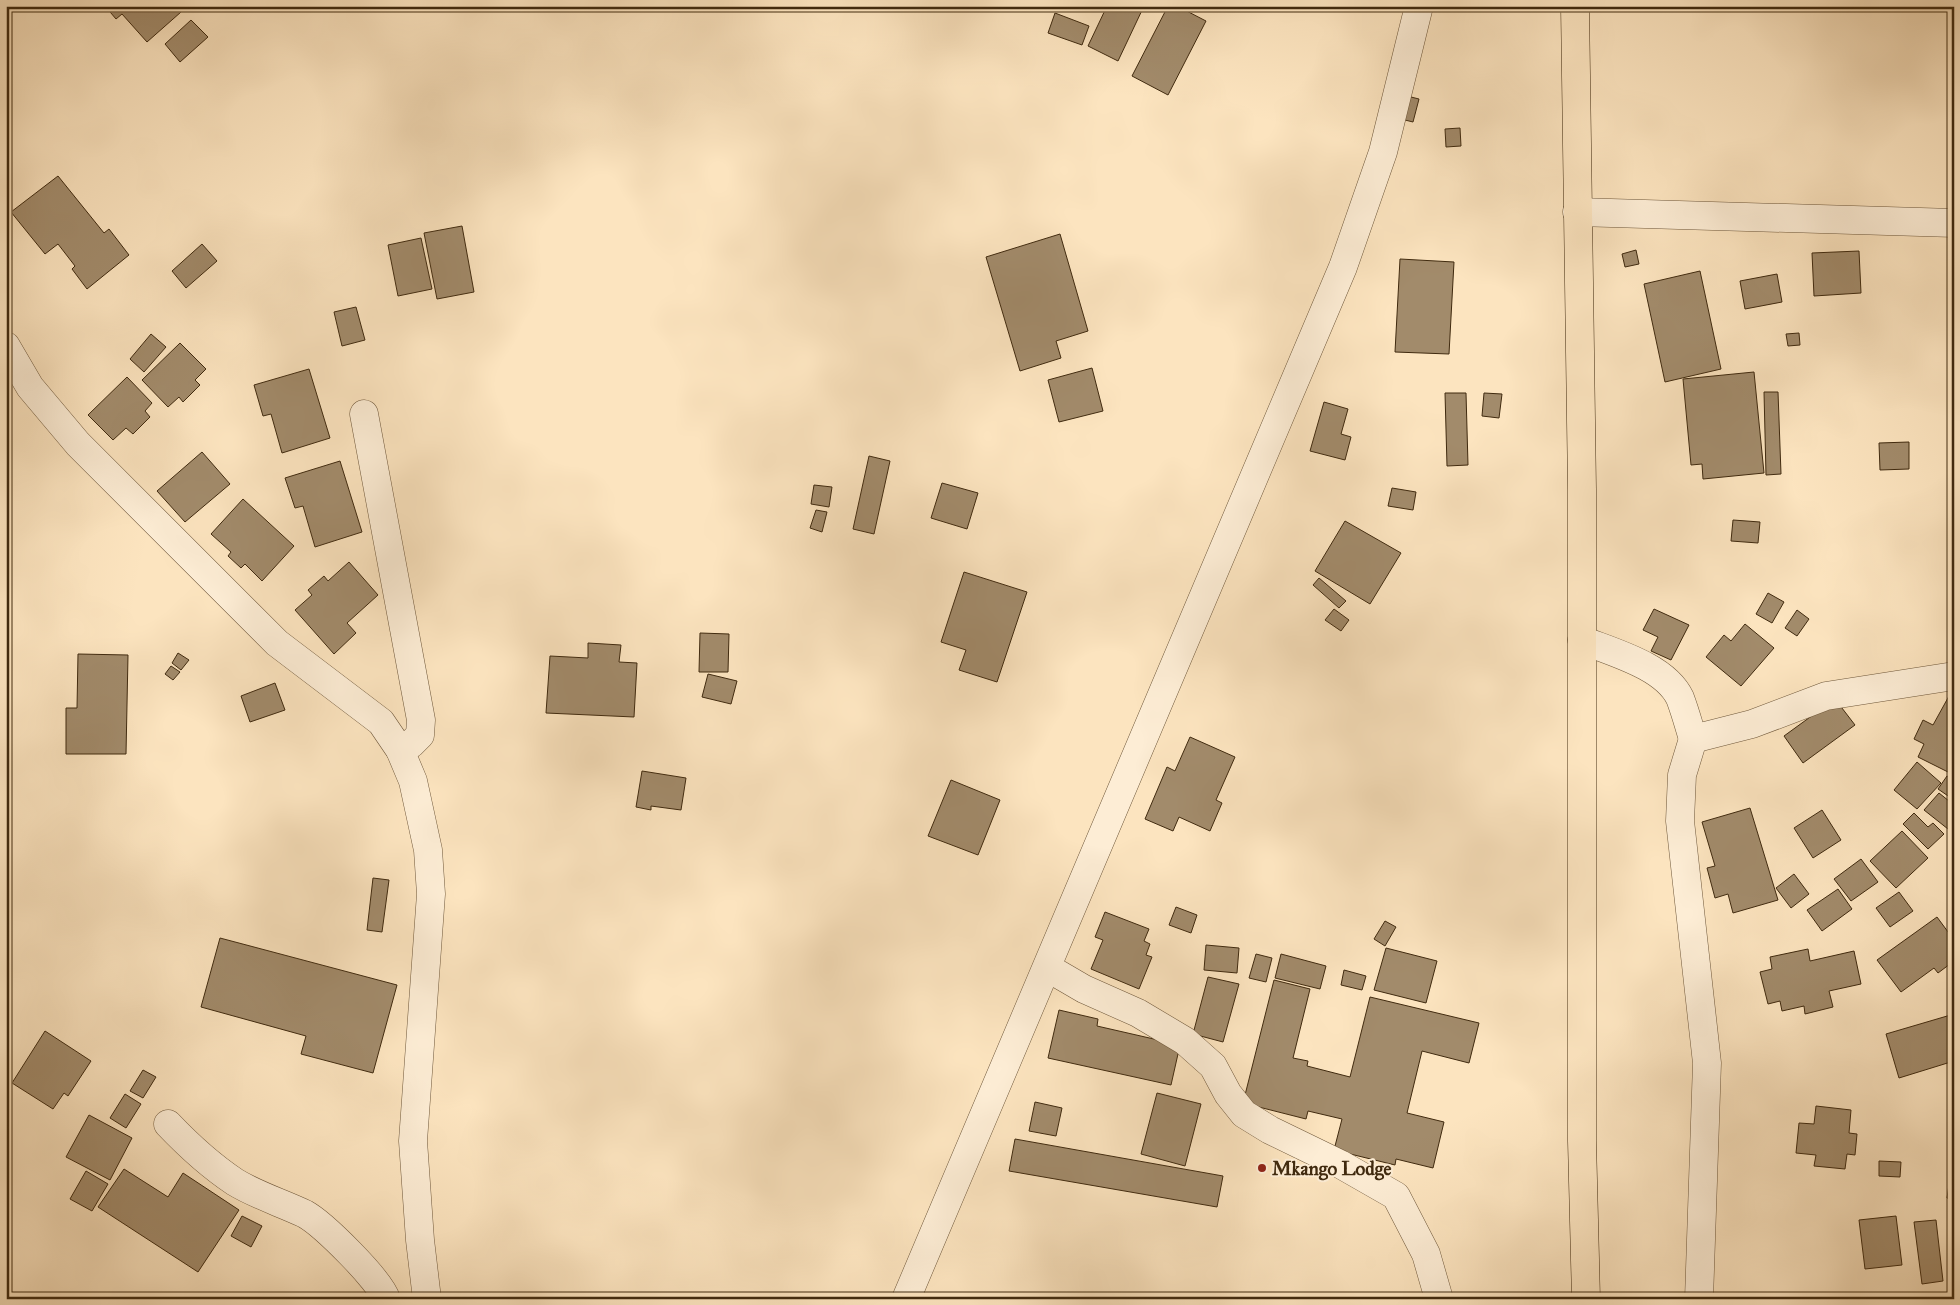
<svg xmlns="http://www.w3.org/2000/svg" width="1960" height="1305" font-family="'IM FELL Great Primer',serif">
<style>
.building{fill:#a28b6b;stroke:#402a0f}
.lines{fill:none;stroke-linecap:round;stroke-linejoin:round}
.minor-casing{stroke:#6f583b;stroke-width:29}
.highway-casing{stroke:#402a0f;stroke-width:29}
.minor{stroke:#fdedd5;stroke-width:28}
.highway{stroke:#fce4bf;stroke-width:28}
.poi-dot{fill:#8f2418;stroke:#fdedd5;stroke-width:2}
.labels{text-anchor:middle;stroke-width:4;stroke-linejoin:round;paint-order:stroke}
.poi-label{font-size:19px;font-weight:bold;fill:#402a0f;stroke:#fdedd5;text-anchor:start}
</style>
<rect width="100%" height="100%" fill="#fce4bf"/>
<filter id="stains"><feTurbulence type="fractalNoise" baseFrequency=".004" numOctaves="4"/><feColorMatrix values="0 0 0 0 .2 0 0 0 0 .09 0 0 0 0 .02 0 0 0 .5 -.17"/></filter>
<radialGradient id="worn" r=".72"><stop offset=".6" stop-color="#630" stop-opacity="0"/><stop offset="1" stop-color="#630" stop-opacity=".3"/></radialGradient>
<g class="building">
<polygon points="105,6 175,6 181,12 147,42 122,14 116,19"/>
<polygon points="1107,6 1144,6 1118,61 1088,46"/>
<polygon points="1168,6 1177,6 1206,21 1168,95 1132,76"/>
<polygon points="1055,13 1089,26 1082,45 1048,33"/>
<polygon points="191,20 208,37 180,62 165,44"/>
<polygon points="1407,96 1419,99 1413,122 1401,119"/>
<polygon points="1460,128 1461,146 1446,147 1445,129"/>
<polygon points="58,176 104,233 109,229 129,255 87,289 72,269 75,266 58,244 45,254 11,212"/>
<polygon points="462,226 474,292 437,299 424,233"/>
<polygon points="1060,234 1088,331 1056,341 1061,358 1020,371 986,257"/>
<polygon points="421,238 432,289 398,296 388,245"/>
<polygon points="202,244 217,261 186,288 172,271"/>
<polygon points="1636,250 1639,264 1625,267 1622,254"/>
<polygon points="1859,251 1861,293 1814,296 1812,253"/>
<polygon points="1400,259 1454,262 1449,354 1395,352"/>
<polygon points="1700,271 1721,369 1665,382 1644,284"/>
<polygon points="1777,274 1782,302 1745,309 1740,281"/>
<polygon points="356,307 365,340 342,346 334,312"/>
<polygon points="1799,333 1800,345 1788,346 1786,334"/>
<polygon points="151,334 166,347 144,372 130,359"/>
<polygon points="180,343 206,369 195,380 200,385 183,402 179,397 168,407 142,380"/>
<polygon points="1092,368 1103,411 1059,422 1048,380"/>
<polygon points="309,369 330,438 282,453 271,414 263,416 254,385"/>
<polygon points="1754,372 1764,473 1703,479 1702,464 1691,465 1683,379"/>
<polygon points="127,377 152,403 145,411 150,417 133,434 126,428 113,440 88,415"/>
<polygon points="1764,392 1778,392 1781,474 1766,475"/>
<polygon points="1445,393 1466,393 1468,465 1447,466"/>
<polygon points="1484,393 1502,394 1499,418 1482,416"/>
<polygon points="1324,402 1348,409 1341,434 1351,437 1345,460 1310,451"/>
<polygon points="1909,442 1909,469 1880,470 1879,443"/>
<polygon points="202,452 230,484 185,522 157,491"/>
<polygon points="869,456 890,461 874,534 853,529"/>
<polygon points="340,461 362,532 315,547 303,506 295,508 285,478"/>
<polygon points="942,483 978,493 967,529 931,518"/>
<polygon points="814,485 832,487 829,507 811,504"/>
<polygon points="1392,488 1416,492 1413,510 1388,506"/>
<polygon points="243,499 294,546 262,581 245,564 241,568 228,556 231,552 211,534"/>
<polygon points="816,510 827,512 822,532 810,528"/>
<polygon points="1733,520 1760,522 1758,543 1731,541"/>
<polygon points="1345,521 1401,553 1370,604 1315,571"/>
<polygon points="349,562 378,595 347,623 356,633 334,654 295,610 312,595 308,590 324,576 328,581"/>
<polygon points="964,572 1027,592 997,682 959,670 966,650 941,642"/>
<polygon points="1319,578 1346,601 1339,608 1313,585"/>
<polygon points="1768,593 1784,602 1772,623 1756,614"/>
<polygon points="1334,609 1349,620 1341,631 1325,620"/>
<polygon points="1654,609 1689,625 1671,660 1651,651 1658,637 1643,630"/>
<polygon points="1797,610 1809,619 1797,636 1785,628"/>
<polygon points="1745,624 1774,648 1741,686 1706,657 1724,635 1731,641"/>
<polygon points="700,633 729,634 728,672 699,672"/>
<polygon points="588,643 621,645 619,662 637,663 634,717 546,713 550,656 588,658"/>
<polygon points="178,653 189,660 181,670 172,663"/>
<polygon points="78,654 128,655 126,754 66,754 66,708 77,708"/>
<polygon points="171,666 180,672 173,680 165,674"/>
<polygon points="708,674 737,681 731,704 702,697"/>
<polygon points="275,683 285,710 250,722 241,696"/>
<polygon points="1949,696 1954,698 1954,775 1918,757 1924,744 1914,739 1923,720 1933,725"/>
<polygon points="1835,699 1855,725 1803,763 1784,736"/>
<polygon points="1190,737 1235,757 1216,800 1222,803 1210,831 1179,817 1173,831 1145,819 1167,767 1175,771"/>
<polygon points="1917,762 1941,783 1917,809 1894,790"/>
<polygon points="642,771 686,778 681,810 651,806 651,810 636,807"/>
<polygon points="1947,776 1954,780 1954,800 1938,789"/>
<polygon points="951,780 1000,800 978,855 928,836"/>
<polygon points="1939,793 1954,805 1954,822 1948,829 1924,810"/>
<polygon points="1750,808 1778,900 1733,913 1728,894 1715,898 1707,868 1715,866 1702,822"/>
<polygon points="1822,810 1841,840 1813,858 1794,828"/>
<polygon points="1914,813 1928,827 1933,823 1944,834 1928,849 1903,824"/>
<polygon points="1902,831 1928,858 1896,888 1870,861"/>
<polygon points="1861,859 1878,882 1851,901 1834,879"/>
<polygon points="1794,874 1809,894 1791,908 1776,888"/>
<polygon points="373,878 389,880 382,932 367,930"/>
<polygon points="1838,889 1852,909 1822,931 1807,910"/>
<polygon points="1899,892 1913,911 1890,927 1876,908"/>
<polygon points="1176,907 1197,915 1191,933 1169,925"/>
<polygon points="1105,912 1149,929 1144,941 1150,944 1146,955 1152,957 1139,989 1091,969 1103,940 1095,937"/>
<polygon points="1937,917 1954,940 1954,961 1938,973 1934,968 1901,992 1877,960"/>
<polygon points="1385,921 1396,927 1385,946 1374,939"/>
<polygon points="220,938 397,985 373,1073 301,1054 306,1036 201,1007"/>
<polygon points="1206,945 1239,948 1237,973 1204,970"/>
<polygon points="1386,948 1437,961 1426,1003 1374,990"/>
<polygon points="1808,949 1810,961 1854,951 1861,984 1829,991 1833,1007 1805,1014 1804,1006 1782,1011 1780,1001 1768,1004 1760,972 1772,969 1770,957"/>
<polygon points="1256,954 1272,958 1266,982 1249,978"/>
<polygon points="1281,954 1326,966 1320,989 1275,978"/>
<polygon points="1344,970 1366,976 1362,990 1341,985"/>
<polygon points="1208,977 1239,984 1223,1042 1193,1034"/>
<polygon points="1274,980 1310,989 1293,1058 1308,1061 1307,1066 1350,1077 1370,997 1479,1023 1469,1063 1422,1051 1407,1113 1444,1122 1433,1168 1396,1159 1395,1165 1334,1150 1342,1119 1308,1111 1306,1119 1243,1103"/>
<polygon points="1059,1010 1098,1019 1097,1026 1180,1045 1171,1085 1048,1058"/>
<polygon points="1954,1014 1954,1061 1899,1078 1886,1034"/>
<polygon points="45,1031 91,1061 68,1096 64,1093 53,1109 12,1083"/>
<polygon points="143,1070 156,1077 143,1098 130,1091"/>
<polygon points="1157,1093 1201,1104 1185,1166 1141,1154"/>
<polygon points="125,1094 141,1104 126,1128 110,1118"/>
<polygon points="1035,1102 1062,1108 1056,1136 1029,1131"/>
<polygon points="1816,1106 1851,1110 1849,1133 1857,1134 1855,1155 1847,1154 1845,1169 1814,1166 1816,1155 1796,1153 1799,1123 1814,1124"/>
<polygon points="89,1115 132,1138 110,1180 66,1157"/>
<polygon points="1015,1139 1223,1176 1217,1207 1009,1171"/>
<polygon points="1879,1161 1901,1162 1900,1177 1879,1176"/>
<polygon points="124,1169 168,1197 183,1173 239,1210 198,1272 98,1207"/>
<polygon points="86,1171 108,1184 92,1211 70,1199"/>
<polygon points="1950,1178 1954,1178 1954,1200 1947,1198"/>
<polygon points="242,1216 262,1226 251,1247 231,1236"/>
<polygon points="1896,1216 1902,1265 1865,1269 1859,1220"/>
<polygon points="1936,1220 1943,1281 1922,1284 1914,1222"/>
</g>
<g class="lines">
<defs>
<g id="minor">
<polyline points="1577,212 1954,223"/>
<polyline points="6,346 30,387 78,444 277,643 381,722 400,750 413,781 428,850 431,894 413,1141 420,1240 427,1299"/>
<polyline points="364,414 421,720 420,735 411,744 400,750"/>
<path d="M 1582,640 C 1612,652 1665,666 1680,698 C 1685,711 1689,726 1693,739 L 1752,724 L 1826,696 L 1954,676"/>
<polyline points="1693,739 1682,775 1680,821 1707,1063 1699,1299"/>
<polyline points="1048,968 1084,989 1138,1013 1185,1041 1213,1066 1228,1094 1244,1114 1270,1130 1340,1164 1396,1196 1426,1254 1439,1299"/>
<path d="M 168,1124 C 188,1145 211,1166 235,1182 C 256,1195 282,1203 305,1214 C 323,1224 380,1280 386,1299"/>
<polyline points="906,1299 1343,267 1383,152 1419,6"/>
</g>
<polyline id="highway" points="1575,6 1582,489 1582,1141 1586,1299"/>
</defs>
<use href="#minor" class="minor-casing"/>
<use href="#highway" class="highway-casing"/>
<use href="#minor" class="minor"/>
<use href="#highway" class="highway"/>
</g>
<circle class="poi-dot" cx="1262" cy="1168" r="5"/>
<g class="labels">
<g class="poi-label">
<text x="1272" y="1175">Mkango Lodge</text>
</g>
</g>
<rect width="1960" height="1305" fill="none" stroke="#fce4bf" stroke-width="25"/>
<rect x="8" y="8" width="1945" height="1290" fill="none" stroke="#402a0f" stroke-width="2.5"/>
<rect x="12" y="12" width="1935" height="1280" fill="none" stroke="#402a0f"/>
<rect width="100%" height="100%" filter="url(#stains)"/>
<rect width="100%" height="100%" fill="url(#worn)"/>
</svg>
